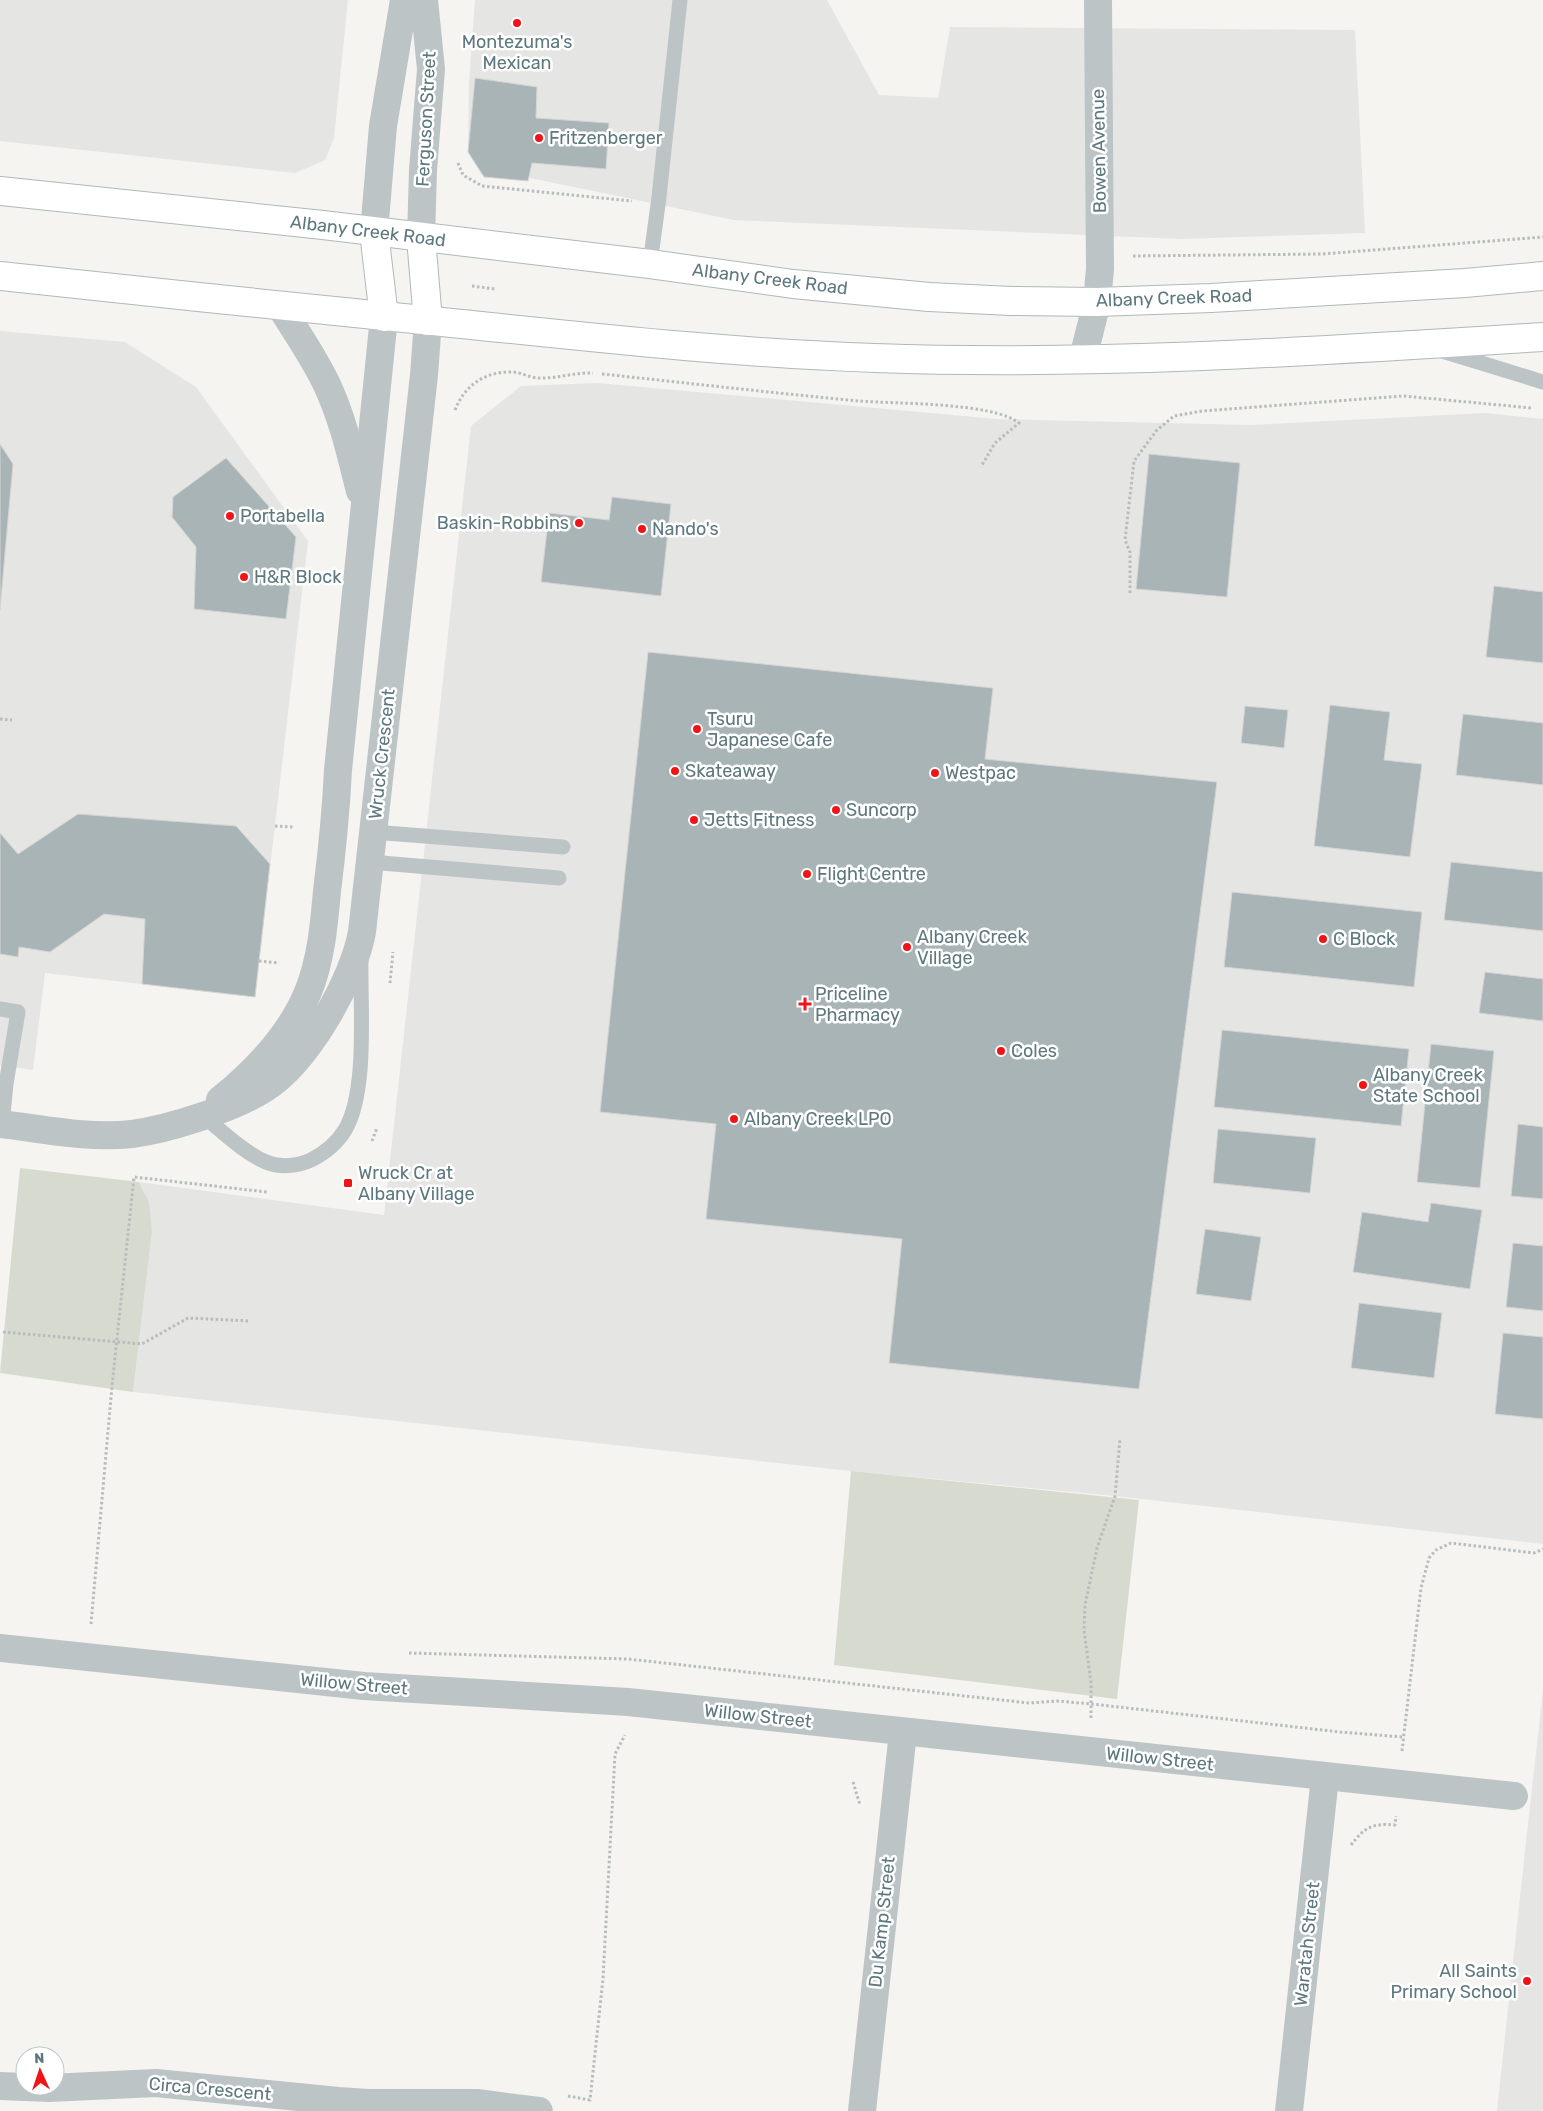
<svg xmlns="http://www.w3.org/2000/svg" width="1543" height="2111" viewBox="0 0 1543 2111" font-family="Rubik,sans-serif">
	<rect width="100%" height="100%" fill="#f5f4f0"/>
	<g fill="#e5e5e4">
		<polygon points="0,0 348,0 334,138 325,160 295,173 0,141"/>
		<polygon points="475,0 827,0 879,95 938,98 950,27 1355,30 1365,233 1181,239 734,220 486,169 468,152 469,83"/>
		<polygon points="0,331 125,342 196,387 308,541 255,997 45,973 33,1070 0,1065"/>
		<polygon points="597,383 997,419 1251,425 1485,413 1543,419 1543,1544 1115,1496 851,1471 133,1392 152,1232 145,1193 139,1182 384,1215 471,426 521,386"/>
		<polygon points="1543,1690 1543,2111 1497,2111 1525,1851"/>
	</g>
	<g fill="#d6dacf">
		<polygon points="20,1168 139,1182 149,1202 152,1232 133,1392 0,1373"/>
		<polygon points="851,1471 1139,1500 1117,1699 834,1665"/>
	</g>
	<g fill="#a8b4b6" stroke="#d6d5d3">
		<polygon points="475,78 537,87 536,118 609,123 606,169 532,163 528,181 484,177 468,152"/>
		<polygon points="0,444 13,464 0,610"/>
		<polygon points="1149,454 1240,463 1227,597 1136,589"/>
		<polygon points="226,458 296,537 286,619 194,609 196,547 172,517 173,497"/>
		<polygon points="612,497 671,504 661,596 541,582 549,513 609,520"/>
		<polygon points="1494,586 1543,592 1543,663 1486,657"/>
		<polygon points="648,652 993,688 985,759 1217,782 1139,1389 889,1363 902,1239 706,1219 716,1124 600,1112"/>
		<polygon points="1330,705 1390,712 1384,760 1422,764 1410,857 1314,846"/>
		<polygon points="1245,706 1288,710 1284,748 1241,743"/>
		<polygon points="1463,714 1543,723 1543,785 1456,775"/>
		<polygon points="78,814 236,826 270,864 255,997 142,984 145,919 104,914 50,952 19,947 18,957 0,954 0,833 18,854"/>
		<polygon points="1451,862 1543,872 1543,931 1444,920"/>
		<polygon points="1232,892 1422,912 1414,987 1224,967"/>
		<polygon points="1485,972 1543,979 1543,1021 1479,1013"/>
		<polygon points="1222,1030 1409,1049 1401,1126 1214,1107"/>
		<polygon points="1431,1044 1494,1051 1480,1188 1417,1182"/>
		<polygon points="1518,1124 1543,1127 1543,1199 1511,1196"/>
		<polygon points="1218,1129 1316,1138 1310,1193 1213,1183"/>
		<polygon points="1431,1203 1482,1210 1470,1289 1353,1272 1362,1212 1428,1222"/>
		<polygon points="1205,1229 1261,1237 1251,1301 1196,1294"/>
		<polygon points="1513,1243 1543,1246 1543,1311 1506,1307"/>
		<polygon points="1359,1303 1442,1313 1434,1378 1351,1368"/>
		<polygon points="1503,1333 1543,1337 1543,1419 1495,1414"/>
	</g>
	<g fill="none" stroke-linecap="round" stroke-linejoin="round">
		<defs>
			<g id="primary">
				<polyline points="0,191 323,225 650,264 793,284 929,297 1011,301 1097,302 1211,298 1465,283 1543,276"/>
				<polyline points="374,232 384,317"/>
				<polyline points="421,238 428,321"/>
				<path d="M0 276C144 292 289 306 433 321 580 336 727 353 875 358 1097 366 1321 351 1543 337"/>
			</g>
		</defs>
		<use href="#primary" stroke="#b0b8ba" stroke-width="30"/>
		<g stroke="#b7bcbd" stroke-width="3" stroke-dasharray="2.5 2.5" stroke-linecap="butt">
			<polyline points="458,163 463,175 482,186 632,201"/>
			<polyline points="1133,256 1322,254 1543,237"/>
			<polyline points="472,286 495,289"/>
			<path d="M602 374C688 383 773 393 859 401 896 404 992 402 1019 423L995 443 982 465"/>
			<path d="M455 410C465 385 485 371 513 372 523 373 532 379 543 378 560 378 576 372 593 373"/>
			<polyline points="1130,593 1130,552 1125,540 1134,461 1157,430 1174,416 1202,411 1403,396 1532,408"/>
			<polyline points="0,719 12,720"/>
			<polyline points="275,826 294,827"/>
			<polyline points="259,961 279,963"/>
			<polyline points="390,983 393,952"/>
			<polyline points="372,1141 377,1128"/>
			<polyline points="3,1332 142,1344 188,1318 250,1321"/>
			<polyline points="91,1624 112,1386 134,1177 267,1192"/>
			<polyline points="409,1653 628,1659 1029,1703 1057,1701 1092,1704 1340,1732 1403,1737"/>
			<polyline points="1091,1718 1091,1683 1084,1630 1085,1605 1097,1548 1115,1496 1120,1439"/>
			<polyline points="1402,1751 1421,1588 1429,1558 1436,1550 1451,1543 1534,1553 1543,1549"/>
			<polyline points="853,1782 860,1805"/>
			<path d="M1351 1845C1365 1827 1372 1823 1395 1825L1396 1816"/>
			<polyline points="568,2096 590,2100 603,1979 615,1754 625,1735"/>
		</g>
		<g stroke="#bdc4c6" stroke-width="15">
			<polyline points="650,264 659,197 680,0"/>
			<polyline points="1439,350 1543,382"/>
			<polyline points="373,832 563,847"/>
			<polyline points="370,862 559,878"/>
			<polyline points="0,1009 18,1012 6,1084 2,1125"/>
			<path d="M202 1115C222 1131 243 1152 266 1162 280 1168 298 1166 311 1160 325 1153 337 1143 345 1130 368 1091 360 1006 361 961"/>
		</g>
		<g stroke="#bdc4c6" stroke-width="28">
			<polyline points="374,232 383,126 404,0"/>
			<polyline points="421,238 423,170 431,69 424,0"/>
			<path d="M280 306C296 332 314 357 327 385 343 419 351 456 360 491"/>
			<polyline points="1083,358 1097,302 1100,269 1098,0"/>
			<path d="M220 1100C256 1071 290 1036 308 992 321 960 324 925 327 891 332 851 336 811 338 770L384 317"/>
			<path d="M0 1124C43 1129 88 1139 132 1134 169 1129 232 1109 264 1089 307 1062 353 981 362 932L424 375 428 321"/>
			<polyline points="0,1648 364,1686 628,1702 1514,1796"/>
			<polyline points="0,2086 49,2088 156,2083 338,2101 368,2103 477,2103 539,2111"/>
			<polyline points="862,2111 903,1732"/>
			<polyline points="1289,2111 1325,1777"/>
		</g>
		<use href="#primary" stroke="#fff" stroke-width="28"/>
	</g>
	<g fill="#f11417" stroke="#fff" stroke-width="2">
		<circle cx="517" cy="23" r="5"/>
		<circle cx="539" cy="138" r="5"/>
		<circle cx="230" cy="516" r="5"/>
		<circle cx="579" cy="523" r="5"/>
		<circle cx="642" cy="529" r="5"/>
		<circle cx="244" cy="577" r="5"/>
		<circle cx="697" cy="729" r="5"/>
		<circle cx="675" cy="771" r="5"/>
		<circle cx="935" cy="773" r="5"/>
		<circle cx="836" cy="810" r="5"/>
		<circle cx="694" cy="820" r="5"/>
		<circle cx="807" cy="874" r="5"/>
		<circle cx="1323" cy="939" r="5"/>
		<circle cx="907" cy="947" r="5"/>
		<path d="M802.5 996.5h5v5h5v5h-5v5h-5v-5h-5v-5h5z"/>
		<circle cx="1001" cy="1051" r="5"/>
		<circle cx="1363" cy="1085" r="5"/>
		<circle cx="734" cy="1119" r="5"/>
		<rect x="343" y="1178" width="10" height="10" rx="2.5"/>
		<circle cx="1527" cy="1981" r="5"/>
	</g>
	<g text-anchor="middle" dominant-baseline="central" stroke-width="5" stroke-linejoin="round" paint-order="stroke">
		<g font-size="18" fill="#5d787e" stroke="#fff" text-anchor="start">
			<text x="517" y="42" text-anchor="middle">Montezuma's<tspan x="517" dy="21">Mexican</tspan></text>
			<text x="549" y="138">Fritzenberger</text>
			<text x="240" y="516">Portabella</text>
			<text x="569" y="523" text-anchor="end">Baskin-Robbins</text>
			<text x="652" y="529">Nando's</text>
			<text x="254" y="577">H&amp;R Block</text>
			<text x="707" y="719">Tsuru<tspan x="707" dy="21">Japanese Cafe</tspan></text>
			<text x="685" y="771">Skateaway</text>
			<text x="945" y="773">Westpac</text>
			<text x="846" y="810">Suncorp</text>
			<text x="704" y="820">Jetts Fitness</text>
			<text x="817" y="874">Flight Centre</text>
			<text x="917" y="937">Albany Creek<tspan x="917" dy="21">Village</tspan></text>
			<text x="1333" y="939">C Block</text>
			<text x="815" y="994">Priceline<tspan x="815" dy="21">Pharmacy</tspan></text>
			<text x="1011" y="1051">Coles</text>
			<text x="1373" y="1075">Albany Creek<tspan x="1373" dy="21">State School</tspan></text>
			<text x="744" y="1119">Albany Creek LPO</text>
			<text x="358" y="1173">Wruck Cr at<tspan x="358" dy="21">Albany Village</tspan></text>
			<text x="1517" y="1971" text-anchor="end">All Saints<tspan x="1517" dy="21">Primary School</tspan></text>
		</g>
		<g font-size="18" fill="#5d787e" stroke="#fff">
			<text transform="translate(426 119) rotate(-87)">Ferguson Street</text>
			<text transform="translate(1099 151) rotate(-91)">Bowen Avenue</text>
			<text transform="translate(368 231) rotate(7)">Albany Creek Road</text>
			<text transform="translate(770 279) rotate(7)">Albany Creek Road</text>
			<text transform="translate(1174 298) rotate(-2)">Albany Creek Road</text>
			<text transform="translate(382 754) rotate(-84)">Wruck Crescent</text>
			<text transform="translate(354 1684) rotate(5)">Willow Street</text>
			<text transform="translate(758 1716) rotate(6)">Willow Street</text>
			<text transform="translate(1160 1759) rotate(6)">Willow Street</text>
			<text transform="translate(882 1922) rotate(-84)">Du Kamp Street</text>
			<text transform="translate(1307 1944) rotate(-84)">Waratah Street</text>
			<text transform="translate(210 2089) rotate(5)">Circa Crescent</text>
		</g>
	</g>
	<g transform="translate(40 2071) rotate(357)"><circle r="24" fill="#ffffff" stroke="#bec9cb"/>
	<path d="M0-4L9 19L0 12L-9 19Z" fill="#f11417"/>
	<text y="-8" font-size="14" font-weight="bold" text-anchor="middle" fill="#5d787e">N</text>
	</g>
</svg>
